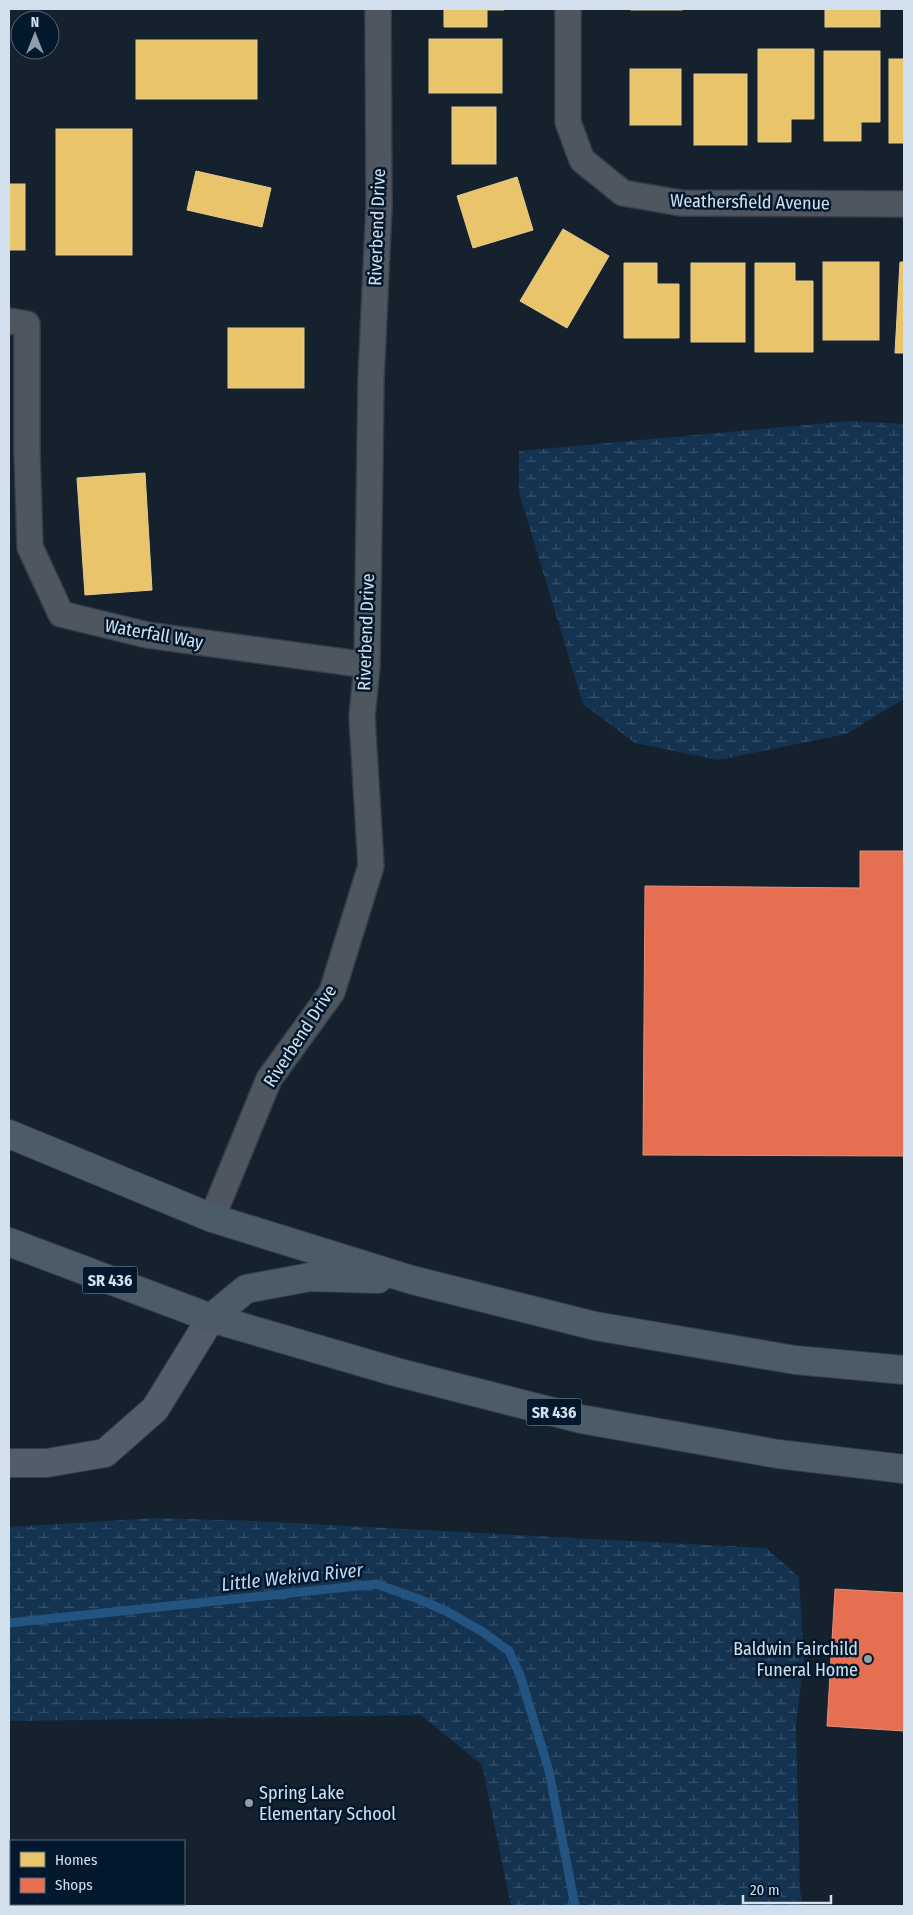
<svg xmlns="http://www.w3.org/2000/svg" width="913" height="1915" viewBox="0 0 913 1915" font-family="'Fira Sans Condensed',sans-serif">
	<defs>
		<pattern id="wetland-marsh" width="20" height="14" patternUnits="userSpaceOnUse" patternTransform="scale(1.25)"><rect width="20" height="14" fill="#143351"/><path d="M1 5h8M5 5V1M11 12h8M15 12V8" fill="none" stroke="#35506a"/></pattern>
	</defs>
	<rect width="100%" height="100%" fill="#15212d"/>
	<g fill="url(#wetland-marsh)">
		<polygon points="849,421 904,424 904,699 846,734 718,760 635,743 583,704 519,492 519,451"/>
		<polygon points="155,1518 253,1521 766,1548 799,1577 804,1659 796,1725 800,1890 803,1906 511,1906 482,1765 421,1715 9,1721 9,1527"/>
	</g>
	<g fill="#e9c46a" stroke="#e2cc92">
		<polygon points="444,9 504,9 504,10 487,10 487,27 444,27"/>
		<rect x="631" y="9" width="51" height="1"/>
		<rect x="825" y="9" width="55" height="18"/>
		<rect x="429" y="39" width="73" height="54"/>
		<rect x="136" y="40" width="121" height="59"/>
		<polygon points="758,49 814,49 814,119 791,119 791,142 758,142"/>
		<polygon points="824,51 880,51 880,122 861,122 861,141 824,141"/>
		<rect x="889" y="59" width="15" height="84"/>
		<rect x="630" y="69" width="51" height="56"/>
		<rect x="694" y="74" width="53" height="71"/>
		<rect x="452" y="107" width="44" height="57"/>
		<rect x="56" y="129" width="76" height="126"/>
		<polygon points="196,171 271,188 262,227 187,210"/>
		<polygon points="517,177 533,230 473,248 457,196"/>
		<rect x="9" y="184" width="16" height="66"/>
		<polygon points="563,229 609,256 567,328 520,301"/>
		<rect x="823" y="262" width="56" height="78"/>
		<polygon points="900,262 904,262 904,353 895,353"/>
		<polygon points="624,263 657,263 657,284 679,284 679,338 624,338"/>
		<rect x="691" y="263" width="54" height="79"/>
		<polygon points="755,263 795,263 795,281 813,281 813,352 755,352"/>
		<rect x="228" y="328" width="76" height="60"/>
		<polygon points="145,473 152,590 85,595 77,478"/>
	</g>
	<g fill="#e76f51" stroke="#e19180">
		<polygon points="860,851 904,851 904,1156 643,1155 645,886 860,888"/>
		<polygon points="835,1589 904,1593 904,1731 827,1726"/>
	</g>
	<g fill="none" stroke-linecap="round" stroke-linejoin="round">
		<polyline stroke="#235381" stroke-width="9" points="9,1623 376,1584 416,1598 446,1611 483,1632 509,1651 520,1675 549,1771 575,1906"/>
		<defs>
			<g id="street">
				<polyline points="568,9 568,122 582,160 623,193 681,203 904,204"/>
				<polyline points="9,321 27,324 27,451 30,547 61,614 147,635 367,665"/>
				<polyline points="212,1218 269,1079 332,992 371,866 362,717 367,665 371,379 379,206 378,9"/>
			</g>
			<polyline id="secondary" points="9,1463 47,1463 105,1453 155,1409 211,1318"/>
			<g id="primary">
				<polyline points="9,1134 212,1218 412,1280 595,1326 795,1360 904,1370"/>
				<polyline points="9,1242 211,1318 396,1372 581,1419 778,1454 904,1469"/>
				<polyline points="211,1318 246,1289 310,1277 378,1279"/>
			</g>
		</defs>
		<use href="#street" stroke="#353e48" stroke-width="28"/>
		<use href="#secondary" stroke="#353e48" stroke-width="30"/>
		<use href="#primary" stroke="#353e48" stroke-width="30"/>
		<use href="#street" stroke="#4e5760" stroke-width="25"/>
		<use href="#secondary" stroke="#525d69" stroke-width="28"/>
		<use href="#primary" stroke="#4c5b68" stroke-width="28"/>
	</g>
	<g fill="#909daa" stroke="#03182c" stroke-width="2">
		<circle cx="868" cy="1659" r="5"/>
		<circle cx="249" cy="1803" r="5"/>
	</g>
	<g text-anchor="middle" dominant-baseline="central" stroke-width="5" stroke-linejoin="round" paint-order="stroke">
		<g fill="#03182c" stroke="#94a4b4" stroke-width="1">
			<rect x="82.5" y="1266.5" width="55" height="27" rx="4"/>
			<rect x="526.5" y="1398.5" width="55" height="27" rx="4"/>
		</g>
		<g font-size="16" font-weight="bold" fill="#d2e0ee">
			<text x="110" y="1280">SR 436</text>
			<text x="554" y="1412">SR 436</text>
		</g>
		<g font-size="18" fill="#d2e0ee" stroke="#03182c">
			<text transform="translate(750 202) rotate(1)">Weathersfield Avenue</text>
			<text transform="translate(377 227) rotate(-88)">Riverbend Drive</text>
			<text transform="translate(366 632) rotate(-88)">Riverbend Drive</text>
			<text transform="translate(154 634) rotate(10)">Waterfall Way</text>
			<text transform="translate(300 1036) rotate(-57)">Riverbend Drive</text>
		</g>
		<g font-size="18" fill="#d2e0ee" stroke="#03182c" text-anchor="end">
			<text x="858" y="1649">Baldwin Fairchild<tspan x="858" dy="21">Funeral Home</tspan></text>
			<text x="259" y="1793" text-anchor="start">Spring Lake<tspan x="259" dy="21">Elementary School</tspan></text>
		</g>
		<g font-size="19" font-style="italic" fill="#bedaf8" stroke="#03182c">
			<text transform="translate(292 1577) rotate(-6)">Little Wekiva River</text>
		</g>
	</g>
	<rect width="913" height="1915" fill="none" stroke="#d2e0ee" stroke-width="20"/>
	<rect x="10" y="1840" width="175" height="65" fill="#03182c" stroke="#56687a"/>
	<rect x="20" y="1852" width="25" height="15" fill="#e9c46a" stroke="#56687a"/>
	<text x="55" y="1865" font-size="15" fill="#d2e0ee">Homes</text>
	<rect x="20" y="1878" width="25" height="15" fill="#e76f51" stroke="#56687a"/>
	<text x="55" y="1890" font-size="15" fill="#d2e0ee">Shops</text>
	<g transform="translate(35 35)"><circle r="24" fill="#03182c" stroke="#56687a"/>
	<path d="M0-4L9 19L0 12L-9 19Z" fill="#909daa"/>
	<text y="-8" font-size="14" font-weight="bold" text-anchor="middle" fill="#d2e0ee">N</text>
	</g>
	<path d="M743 1895v8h88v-8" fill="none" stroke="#d2e0ee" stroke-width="2.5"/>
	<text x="750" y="1895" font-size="15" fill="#d2e0ee" stroke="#03182c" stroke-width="4" paint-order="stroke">20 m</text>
</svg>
